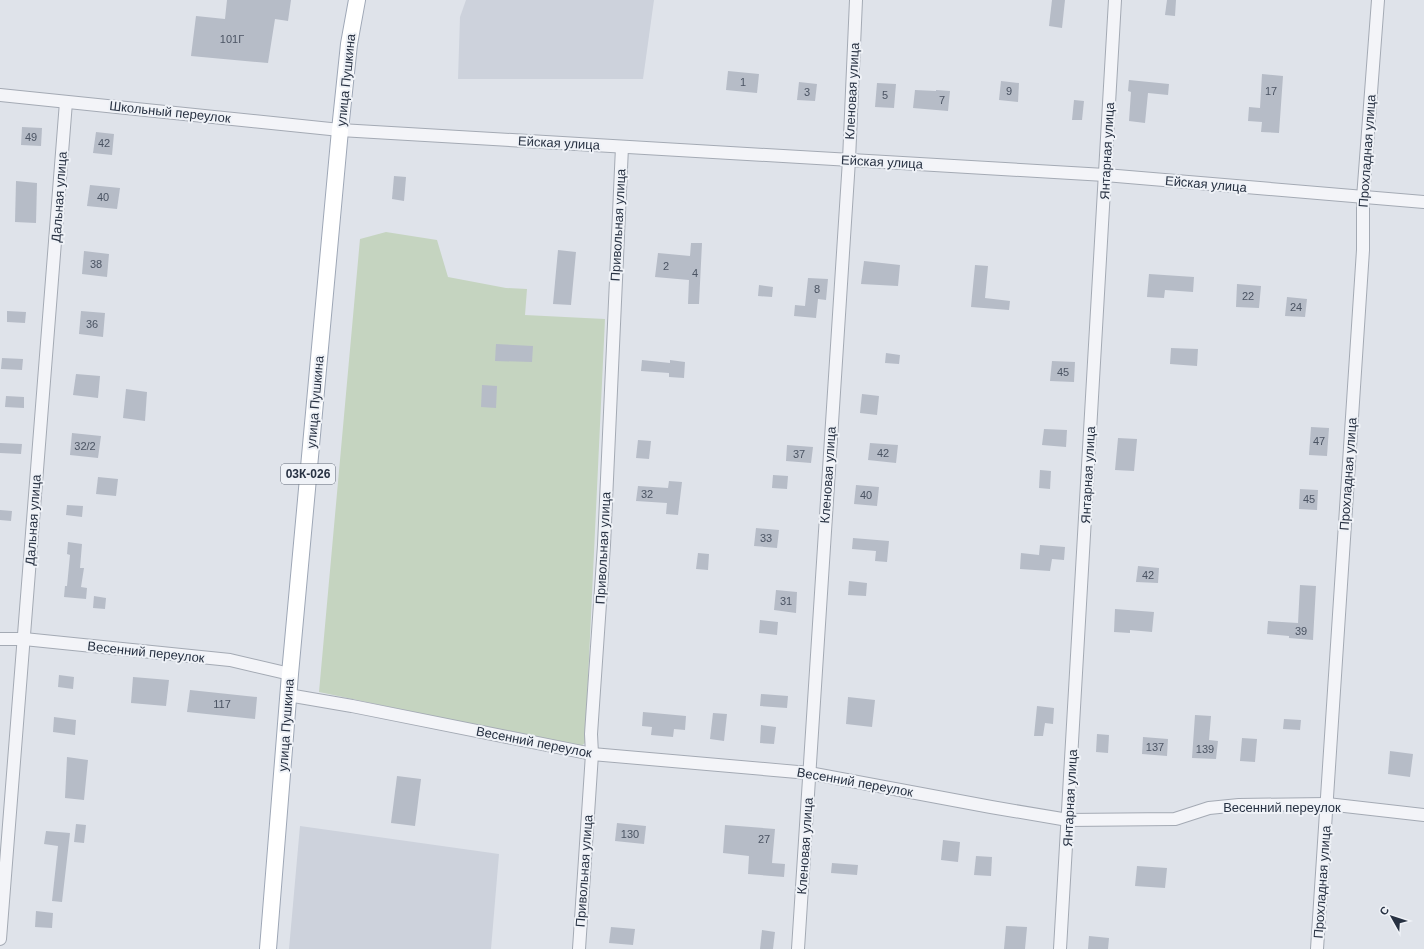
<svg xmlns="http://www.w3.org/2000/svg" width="1424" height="949" viewBox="0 0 1424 949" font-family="Helvetica,sans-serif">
	<rect width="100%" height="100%" fill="#dfe3ea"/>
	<g fill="#cdd2dc">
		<polygon points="466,0 654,0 643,79 458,79 460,17"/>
		<polygon points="300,826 499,854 491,949 289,949"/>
	</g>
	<polygon fill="#c5d4c0" points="386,232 437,240 448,277 506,288 527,289 525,315 605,319 585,743 580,747 319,692 360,239"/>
	<g fill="#b6bcc7">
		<polygon points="227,0 291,0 288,21 275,19 268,63 191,56 196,16 225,19"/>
		<polygon points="1052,0 1065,0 1062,28 1049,26"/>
		<polygon points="1167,0 1176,0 1175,16 1165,15"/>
		<polygon points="728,71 759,74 757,93 726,90"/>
		<polygon points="1262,74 1283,76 1279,133 1261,132 1262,122 1248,121 1249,107 1260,108"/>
		<polygon points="1129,80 1169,84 1168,95 1148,93 1145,123 1129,121 1131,92 1128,91"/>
		<polygon points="1001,81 1019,83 1018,102 999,100"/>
		<polygon points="799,82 817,84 815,101 797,100"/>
		<polygon points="877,83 896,84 894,108 875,107"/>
		<polygon points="915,90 936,91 936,90 950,91 948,111 913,108"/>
		<polygon points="1074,100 1084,101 1082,120 1072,120"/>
		<polygon points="22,127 42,128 41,146 21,145"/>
		<polygon points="96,132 114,134 112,155 93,153"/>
		<polygon points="394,176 406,177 404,201 392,199"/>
		<polygon points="16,181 37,183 36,223 15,222"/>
		<polygon points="90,185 120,188 117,209 87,206"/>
		<polygon points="691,243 702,243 699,304 688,304 689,280 655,277 658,253 690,256"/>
		<polygon points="558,250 576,252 571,305 553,304"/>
		<polygon points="84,251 109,254 107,277 82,274"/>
		<polygon points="864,261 900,265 898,286 861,284"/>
		<polygon points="975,265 988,266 985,298 1010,301 1009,310 971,307"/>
		<polygon points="1149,274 1194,277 1193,292 1165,290 1164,298 1147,297"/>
		<polygon points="808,278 828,279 826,300 818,299 816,318 794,316 795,305 805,306"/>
		<polygon points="1237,284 1261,286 1259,308 1236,307"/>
		<polygon points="759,285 773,287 772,297 758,296"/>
		<polygon points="1287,297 1307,299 1305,317 1285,316"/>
		<polygon points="7,311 26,312 25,323 7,322"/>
		<polygon points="81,311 105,313 103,337 79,334"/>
		<polygon points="496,344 533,346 532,362 495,361"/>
		<polygon points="1171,348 1198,349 1197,366 1170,364"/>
		<polygon points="886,353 900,355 899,364 885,363"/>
		<polygon points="2,358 23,359 22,370 1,369"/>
		<polygon points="642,360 670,363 670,360 685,362 684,378 669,377 669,373 641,371"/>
		<polygon points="1052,361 1075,362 1074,382 1050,381"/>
		<polygon points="76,374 100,376 98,398 73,395"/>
		<polygon points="482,385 497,386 496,408 481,407"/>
		<polygon points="126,389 147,392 145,421 123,418"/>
		<polygon points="862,394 879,396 877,415 860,413"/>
		<polygon points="6,396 24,397 24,408 5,407"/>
		<polygon points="1311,427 1329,428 1327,456 1309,455"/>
		<polygon points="1044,429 1067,430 1066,447 1042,445"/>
		<polygon points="72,433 101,436 98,458 70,455"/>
		<polygon points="1118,438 1137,439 1134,471 1115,470"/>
		<polygon points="638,440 651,441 649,459 636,458"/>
		<polygon points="0,443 22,444 21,454 0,453"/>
		<polygon points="870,443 898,445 896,463 868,460"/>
		<polygon points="787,445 813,447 811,463 786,461"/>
		<polygon points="1040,470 1051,471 1050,489 1039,488"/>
		<polygon points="773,475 788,476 787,489 772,488"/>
		<polygon points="98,477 118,479 116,496 96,494"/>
		<polygon points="669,481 682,482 678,515 666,514 667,503 636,501 638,486 668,488"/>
		<polygon points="856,485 879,487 877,506 854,504"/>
		<polygon points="1300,489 1318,490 1317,510 1299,509"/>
		<polygon points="67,505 83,506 82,517 66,515"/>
		<polygon points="0,510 12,511 11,521 0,520"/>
		<polygon points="756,528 779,530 777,548 754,546"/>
		<polygon points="853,538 889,541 887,562 875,561 876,551 852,549"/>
		<polygon points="68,542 82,544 80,568 84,568 81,587 87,588 86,599 64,597 65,586 67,586 70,555 67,554"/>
		<polygon points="1040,545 1065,547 1064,560 1052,559 1050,571 1020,569 1021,553 1039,555"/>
		<polygon points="698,553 709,554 708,570 696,569"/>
		<polygon points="1138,566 1159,568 1158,583 1136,582"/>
		<polygon points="849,581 867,583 866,596 848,595"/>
		<polygon points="1300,585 1316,586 1313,640 1289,638 1289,636 1267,634 1268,621 1298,623"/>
		<polygon points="776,590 797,592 796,613 774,610"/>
		<polygon points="94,596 106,598 105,609 93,608"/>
		<polygon points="1115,609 1154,612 1152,632 1130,630 1130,633 1114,632"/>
		<polygon points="760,620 778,622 777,635 759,633"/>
		<polygon points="59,675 74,677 73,689 58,687"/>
		<polygon points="133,677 169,680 166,706 131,703"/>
		<polygon points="190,690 257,697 255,719 187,712"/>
		<polygon points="761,694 788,696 787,708 760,706"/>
		<polygon points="848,697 875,700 872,727 846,724"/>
		<polygon points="1037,706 1054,708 1053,724 1045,723 1043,736 1034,736"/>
		<polygon points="643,712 686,716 685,730 674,729 673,737 651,735 652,727 642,726"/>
		<polygon points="713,713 727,714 724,741 710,739"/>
		<polygon points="1195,715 1211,716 1209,740 1218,741 1216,759 1192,758"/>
		<polygon points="54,717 76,720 75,735 53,732"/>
		<polygon points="1284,719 1301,720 1300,730 1283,729"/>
		<polygon points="761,725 776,727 774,744 760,743"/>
		<polygon points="1097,734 1109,735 1108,753 1096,752"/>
		<polygon points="1143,737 1168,739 1167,756 1142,754"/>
		<polygon points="1242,738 1257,739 1255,762 1240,761"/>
		<polygon points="1390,751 1413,754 1410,777 1388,774"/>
		<polygon points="67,757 88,760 84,800 65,798"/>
		<polygon points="397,776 421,779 415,826 391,823"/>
		<polygon points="617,823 646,826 644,844 615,841"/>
		<polygon points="76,824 86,825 84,843 74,842"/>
		<polygon points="725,825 775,829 772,863 785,864 784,877 748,874 749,856 723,853"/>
		<polygon points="46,831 70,833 62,902 52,901 58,846 44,844"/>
		<polygon points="943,840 960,842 958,862 941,860"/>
		<polygon points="976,856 992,857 991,876 974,875"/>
		<polygon points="832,863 858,865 857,875 831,873"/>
		<polygon points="1137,866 1167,868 1165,888 1135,886"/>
		<polygon points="36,911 53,913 52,928 35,927"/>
		<polygon points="1006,926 1027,927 1025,949 1004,949"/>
		<polygon points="611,927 635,929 633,945 609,943"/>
		<polygon points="762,930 775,932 773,949 760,949"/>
		<polygon points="1089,936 1109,938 1108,949 1088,949"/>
	</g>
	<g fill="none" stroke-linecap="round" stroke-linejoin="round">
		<defs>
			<g id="minor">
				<polyline points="0,95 340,130 1105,175 1424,202"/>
				<polyline points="0,639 24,639 230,660 290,674"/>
				<polyline points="288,695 352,706 592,754 809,773 991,807 1068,820 1175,819 1209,808 1239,805 1327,804 1424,815"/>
				<polyline points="0,939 66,102"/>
				<polyline points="579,949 592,754 591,734 604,545 622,147"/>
				<polyline points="798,949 849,160 856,0"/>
				<polyline points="1060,949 1115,0"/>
				<polyline points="1317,949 1363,250 1363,198 1378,0"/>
			</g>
			<polyline id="major" points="268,949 290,674 340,130 349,44 357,0"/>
		</defs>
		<use href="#minor" stroke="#a4aab4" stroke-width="14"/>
		<use href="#major" stroke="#9ea7b6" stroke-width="18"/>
		<use href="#minor" stroke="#f3f4f8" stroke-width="12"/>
		<use href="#major" stroke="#fff" stroke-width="16"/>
	</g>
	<g text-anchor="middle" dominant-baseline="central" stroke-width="4" stroke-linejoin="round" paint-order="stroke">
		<g font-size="11" fill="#4b5463">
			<text x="232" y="39">101Г</text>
			<text x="743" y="82">1</text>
			<text x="1009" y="91">9</text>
			<text x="1271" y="91">17</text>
			<text x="807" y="92">3</text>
			<text x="885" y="95">5</text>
			<text x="942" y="100">7</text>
			<text x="31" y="137">49</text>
			<text x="104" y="143">42</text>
			<text x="103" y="197">40</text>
			<text x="96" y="264">38</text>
			<text x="666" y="266">2</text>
			<text x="695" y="273">4</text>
			<text x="817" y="289">8</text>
			<text x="1248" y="296">22</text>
			<text x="1296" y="307">24</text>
			<text x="92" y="324">36</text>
			<text x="1063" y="372">45</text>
			<text x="1319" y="441">47</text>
			<text x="85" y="446">32/2</text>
			<text x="883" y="453">42</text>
			<text x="799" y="454">37</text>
			<text x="647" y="494">32</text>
			<text x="866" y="495">40</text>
			<text x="1309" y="499">45</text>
			<text x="766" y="538">33</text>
			<text x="1148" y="575">42</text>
			<text x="786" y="601">31</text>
			<text x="1301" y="631">39</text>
			<text x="222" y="704">117</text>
			<text x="1155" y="747">137</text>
			<text x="1205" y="749">139</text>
			<text x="630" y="834">130</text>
			<text x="764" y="839">27</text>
		</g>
		<rect fill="#eff2f7" stroke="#636b78" stroke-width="1" x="281" y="464" width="54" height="20" rx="3"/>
		<g font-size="12" font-weight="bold" fill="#273142">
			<text x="308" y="474">03К-026</text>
		</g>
		<g font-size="13" fill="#273142" stroke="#eff2f7">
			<text transform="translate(346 80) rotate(-84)">улица Пушкина</text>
			<text transform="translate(852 91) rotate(-87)">Кленовая улица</text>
			<text transform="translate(170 112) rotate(6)">Школьный переулок</text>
			<text transform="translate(559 143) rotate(3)">Ейская улица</text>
			<text transform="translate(1107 151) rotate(-87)">Янтарная улица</text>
			<text transform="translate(1367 151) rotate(-86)">Прохладная улица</text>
			<text transform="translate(882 162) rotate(3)">Ейская улица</text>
			<text transform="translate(1206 184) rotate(5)">Ейская улица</text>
			<text transform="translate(59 197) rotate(-86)">Дальная улица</text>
			<text transform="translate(618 225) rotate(-87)">Привольная улица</text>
			<text transform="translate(315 402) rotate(-85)">улица Пушкина</text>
			<text transform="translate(1348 474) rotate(-86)">Прохладная улица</text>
			<text transform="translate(828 475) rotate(-86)">Кленовая улица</text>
			<text transform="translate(1088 475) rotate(-87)">Янтарная улица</text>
			<text transform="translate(33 520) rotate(-86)">Дальная улица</text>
			<text transform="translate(603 548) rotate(-87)">Привольная улица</text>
			<text transform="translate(146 652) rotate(6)">Весенний переулок</text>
			<text transform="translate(286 725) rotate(-86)">улица Пушкина</text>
			<text transform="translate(534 742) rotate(11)">Весенний переулок</text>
			<text transform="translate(855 782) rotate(10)">Весенний переулок</text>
			<text transform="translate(1070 798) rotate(-87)">Янтарная улица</text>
			<text x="1282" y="807">Весенний переулок</text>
			<text transform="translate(805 846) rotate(-86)">Кленовая улица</text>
			<text transform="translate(584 871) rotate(-86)">Привольная улица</text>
			<text transform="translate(1322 882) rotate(-86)">Прохладная улица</text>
		</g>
	</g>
	<g transform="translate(1392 917) rotate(309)" stroke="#eff2f7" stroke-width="3" paint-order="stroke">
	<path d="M0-3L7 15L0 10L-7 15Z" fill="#273142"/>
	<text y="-6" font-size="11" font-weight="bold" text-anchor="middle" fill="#273142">С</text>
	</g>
</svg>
